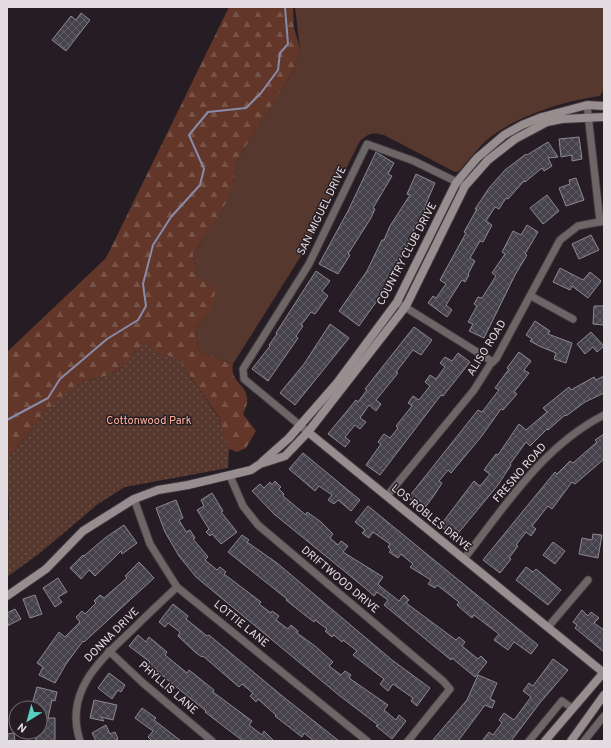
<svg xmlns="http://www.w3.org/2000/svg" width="611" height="748" viewBox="0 0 611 748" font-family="Overpass,sans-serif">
	<defs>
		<pattern id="forest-firs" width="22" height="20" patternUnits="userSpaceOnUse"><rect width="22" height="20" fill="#623729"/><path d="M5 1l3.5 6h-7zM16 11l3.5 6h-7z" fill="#785448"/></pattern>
		<pattern id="park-dots" width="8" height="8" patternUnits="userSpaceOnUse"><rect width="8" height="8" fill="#56382f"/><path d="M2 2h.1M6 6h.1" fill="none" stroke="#6e544d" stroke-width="1.8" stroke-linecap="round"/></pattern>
		<pattern id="building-cross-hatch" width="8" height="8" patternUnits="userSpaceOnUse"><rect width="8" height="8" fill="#46424b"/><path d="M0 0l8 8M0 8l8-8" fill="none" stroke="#615d65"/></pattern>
	</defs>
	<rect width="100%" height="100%" fill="#251d23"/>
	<path fill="#56382f" d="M295 7H604V89L600 96C564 101 516 116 488 139 478 148 468 160 459 171L455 172 384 135C372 132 369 133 360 141L306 248 233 364 198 351 196 328 211 310 197 277 193 255 201 243 233 184 236 162 294 70 300 49Z"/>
	<path fill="url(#forest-firs)" d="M229 7H293L294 28 300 49 294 70 236 162 233 184 227 201 193 255 197 277 216 289 211 310 196 328 198 351 233 364C228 386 258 385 243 414L256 431 246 448 237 452 229 449 221 430V420L178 359 157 353 136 350 126 365 106 376 83 381 48 409 7 460V352L106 258Z"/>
	<polygon fill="url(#park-dots)" points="147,342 157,353 178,359 221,421 222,430 229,449 228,468 125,487 98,504 40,553 7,577 7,521 9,520 7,460 48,409 64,395 83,381 106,376 126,365 136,350"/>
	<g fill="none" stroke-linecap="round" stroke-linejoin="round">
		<polyline stroke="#888baa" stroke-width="2" points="7,420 48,398 60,379 107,339 138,320 146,306 143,284 153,245 171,217 200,185 204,169 189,135 208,112 246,108 261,93 278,70 280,53 288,44 285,7"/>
	</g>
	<g fill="url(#building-cross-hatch)" stroke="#8d8893">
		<polygon points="81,13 90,20 66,51 52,40 71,16 76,20"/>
		<polygon points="579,137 582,159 572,161 572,155 561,157 559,139"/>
		<polygon points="548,142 558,157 548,158 552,166 544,171 542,168 525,182 524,181 508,199 506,198 499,209 495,207 486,221 492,225 483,242 480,241 470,258 475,261 468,274 469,275 465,282 462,280 446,305 452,310 447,317 428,303 433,296 436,298 446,284 440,280 466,233 464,232 477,209 475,209 489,188 505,170 526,154 527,155"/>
		<polygon points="376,152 394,163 388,174 392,176 373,208 375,209 371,218 348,254 350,255 338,274 319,264 348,211"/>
		<polygon points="416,174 435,183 425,206 426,207 409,239 410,240 406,249 391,274 393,275 386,288 359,326 339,311 367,271 382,240 384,240 390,226 410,195 407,194"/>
		<polygon points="576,178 584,200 566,206 559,188 570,184 569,180"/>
		<polygon points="547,195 559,211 543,224 530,208"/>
		<polygon points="527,225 538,232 525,254 527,255 515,275 484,338 469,331 473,324 468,322 477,306 474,304 478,297 482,298 496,276 492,273 505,254 502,252 513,231 521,235"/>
		<polygon points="591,235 599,250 579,259 572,244"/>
		<polygon points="560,268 583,280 590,272 601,281 588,298 572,286 570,290 553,282"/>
		<polygon points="316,271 330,281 322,291 328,296 315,314 311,312 301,325 303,326 296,336 298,338 268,381 252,369 270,346 269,345 277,334 276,333"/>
		<polygon points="594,306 604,306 604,325 593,324"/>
		<polygon points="535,321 550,331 548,334 572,343 566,363 554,359 556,353 539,346 530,341 532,339 526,335"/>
		<polygon points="330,324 349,338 295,405 280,393 304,364"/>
		<polygon points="414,327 432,340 421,355 413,350 396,372 398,373 376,400 381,404 376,411 369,405 360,418 366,422 360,429 355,425 345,437 350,441 345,447 328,434 356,400 358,402 367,390 365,389"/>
		<polygon points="591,332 604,346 597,352 593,347 585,354 577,344"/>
		<polygon points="519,352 531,361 524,370 529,373 514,392 517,394 503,410 501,409 481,437 451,473 448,470 439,481 442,483 435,494 424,509 408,498 478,410 482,412 499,390 495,388 509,369 507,368"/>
		<polygon points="458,353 470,362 443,396 441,395 380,475 366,465 381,444 378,442 384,434 390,438 398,428 396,426 412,406 408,403 413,396 419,400 430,386 425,382 430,375 436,379 445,367 440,363 445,357 452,361"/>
		<polygon points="604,376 604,393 585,402 566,416 565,415 548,430 547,429 530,446 526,442 510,464 511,465 498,485 455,537 440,526 474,481 480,486 490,474 484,470 496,454 498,455 519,424 526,430 547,412 543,408 569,387 571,390 594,377 596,380"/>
		<polygon points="604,434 604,459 575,484 572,482 552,509 548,506 532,526 536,529 531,536 526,532 516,545 518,546 509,558 511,559 500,573 483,560 555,472 557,474 570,461 573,463 597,442 595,440"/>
		<polygon points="303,453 360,500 351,511 338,500 334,504 328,500 332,495 319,486 315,491 289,469"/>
		<polygon points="275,481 281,487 279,489 284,494 283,496 306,515 307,512 321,522 333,534 330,538 338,545 341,541 348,546 343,552 383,577 378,584 381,587 399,601 404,595 409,600 406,603 456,640 459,637 465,642 462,646 478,659 481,656 487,662 475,677 452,658 451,660 384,605 388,600 377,592 374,596 365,588 274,514 252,491 260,484 264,488 270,482 272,485"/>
		<polygon points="212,493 223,511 221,512 237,532 221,544 212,534 210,536 206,532 209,529 197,510 204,506 201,500"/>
		<polygon points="176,500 183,518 179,520 186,532 190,530 195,538 193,539 208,557 205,560 217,570 220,567 226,572 224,574 261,602 259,604 271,613 272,611 279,616 276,620 288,629 291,625 298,631 297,633 315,646 333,662 329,666 341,675 345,671 351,675 349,678 388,705 384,710 396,720 399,715 406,721 392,739 376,726 378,725 340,696 196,577 179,556 165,532 156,508"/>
		<polygon points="368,506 538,645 531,654 514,642 508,650 494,640 499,634 474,615 472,618 465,612 457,605 459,602 437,585 435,588 428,584 431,580 410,567 413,564 401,554 398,558 389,552 391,550 388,547 390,544 373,532 369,538 362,533 365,530 355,522"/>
		<polygon points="124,525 137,543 122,554 121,551 95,576 89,570 81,579 70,568 83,555 84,556 105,538"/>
		<polygon points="593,534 602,535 598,558 579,554 582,538 592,540"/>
		<polygon points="242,535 249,540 247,542 277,563 392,660 430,688 417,706 411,701 413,698 393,684 388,691 380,684 384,679 353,655 357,651 343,640 342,642 334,635 332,637 325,631 327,629 315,620 314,622 301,612 286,600 287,599 228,552"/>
		<polygon points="553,542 565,551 555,564 543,555"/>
		<polygon points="139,562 154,578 84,642 83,641 66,664 55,683 39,675 43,667 37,663 59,632 65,637 80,622 76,617 82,611 85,614 96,603 94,601 100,595 104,598 127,578 125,576"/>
		<polygon points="526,567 533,572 536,569 561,590 548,605 516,580"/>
		<polygon points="58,578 67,592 58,597 62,602 55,607 43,588"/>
		<polygon points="35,595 42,614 30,618 23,599"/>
		<polygon points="173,604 188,616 186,619 207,636 209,635 281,695 339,741 314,741 304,733 302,737 275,716 276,715 258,699 256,702 250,696 253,693 242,684 239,687 203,656 202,657 195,652 178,636 180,632 168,623 165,627 159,622"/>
		<polygon points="15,609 21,619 7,626 7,613"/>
		<polygon points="582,610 588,616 591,612 599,618 594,623 604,630 604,652 575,628 577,625 573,622"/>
		<polygon points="138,635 146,642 149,637 167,652 165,655 187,673 189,670 214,690 213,692 252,721 249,725 262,735 264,731 274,741 243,741 205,712 206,711 148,664 150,662 129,646"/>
		<polygon points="553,659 568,670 539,704 511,741 482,741 489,732 493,735 502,723 499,720 504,713 514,720 531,697 523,691 529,683 533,686"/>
		<polygon points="109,673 125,685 121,692 118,690 112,699 98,688"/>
		<polygon points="478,675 497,683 490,699 495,701 492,708 485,705 458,741 432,741 467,700"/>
		<polygon points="37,687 57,692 55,701 52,700 48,718 55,718 55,741 36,741 35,732 40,732 40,708 31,708"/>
		<polygon points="94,700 117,705 113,720 101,717 104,721 90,718"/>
		<polygon points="142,708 156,718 154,720 181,741 152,741 148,737 153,731 135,718"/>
		<polygon points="106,725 110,734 115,732 118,739 114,741 96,741 92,733"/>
		<polygon points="14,733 15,741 7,741 7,734"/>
	</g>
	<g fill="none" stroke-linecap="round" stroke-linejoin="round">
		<defs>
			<g id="street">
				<polyline points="587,105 600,222"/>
				<polyline points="531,296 573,319"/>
				<polyline points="397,302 493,362"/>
				<polyline points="308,432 244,379 243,369 309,264 367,144 414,161 465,186"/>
				<polyline points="230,476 243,506 258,525 443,681 450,689 408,741"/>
				<polyline points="387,496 474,390 491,363 496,359 560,240 578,226 604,221"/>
				<polyline points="134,499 150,544 177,587 367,741"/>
				<path d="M464 559C505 506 543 446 604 415"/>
				<polyline points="548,627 588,580"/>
				<polyline points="109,651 143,683 212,741"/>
				<path d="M80 741C64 692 99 661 131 631 146 616 162 601 177 587"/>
				<polyline points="529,741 562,701 572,708"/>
				<polyline points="584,741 604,716"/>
			</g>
			<g id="secondary">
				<polyline points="308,432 604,673"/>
				<polyline points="262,462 289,438 337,383 397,302 456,183 477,158 504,135 522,125 542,117 587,105 604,106"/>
				<polyline points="7,596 46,569 83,531 134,499 158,490 188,485 251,470 260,464 285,456 308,432 406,306 465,186 488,160 515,139 547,122 562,119 604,117"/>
				<polyline points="545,741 604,672"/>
				<polyline points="571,741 604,695"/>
			</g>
		</defs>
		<use href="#street" stroke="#40383e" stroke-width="9"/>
		<use href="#secondary" stroke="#40383e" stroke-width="10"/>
		<use href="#street" stroke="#6c6667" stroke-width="7"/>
		<use href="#secondary" stroke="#988e90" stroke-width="8"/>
	</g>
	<g text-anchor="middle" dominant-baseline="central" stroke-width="3" stroke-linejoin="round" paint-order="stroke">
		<g font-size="11" fill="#e3dde1" stroke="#251d23">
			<text transform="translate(322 211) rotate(-64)">SAN MIGUEL DRIVE</text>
			<text transform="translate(407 254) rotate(-62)">COUNTRY CLUB DRIVE</text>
			<text transform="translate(487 348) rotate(-58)">ALISO ROAD</text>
			<text transform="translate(520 473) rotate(-49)">FRESNO ROAD</text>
			<text transform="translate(431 518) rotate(39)">LOS ROBLES DRIVE</text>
			<text transform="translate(340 580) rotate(40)">DRIFTWOOD DRIVE</text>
			<text transform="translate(241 624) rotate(39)">LOTTIE LANE</text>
			<text transform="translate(112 635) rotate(-45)">DONNA DRIVE</text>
			<text transform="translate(168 688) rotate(41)">PHYLLIS LANE</text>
		</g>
		<g font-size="11" fill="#fdb098" stroke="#251d23">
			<text x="149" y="421">Cottonwood Park</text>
		</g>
	</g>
	<rect width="611" height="748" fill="none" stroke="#e3dde1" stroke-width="16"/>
	<g transform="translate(28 720) rotate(217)"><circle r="19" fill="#251d23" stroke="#716a6f"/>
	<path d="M0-3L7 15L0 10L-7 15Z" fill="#58cebf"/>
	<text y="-6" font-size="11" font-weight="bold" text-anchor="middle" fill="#e3dde1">N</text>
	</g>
</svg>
